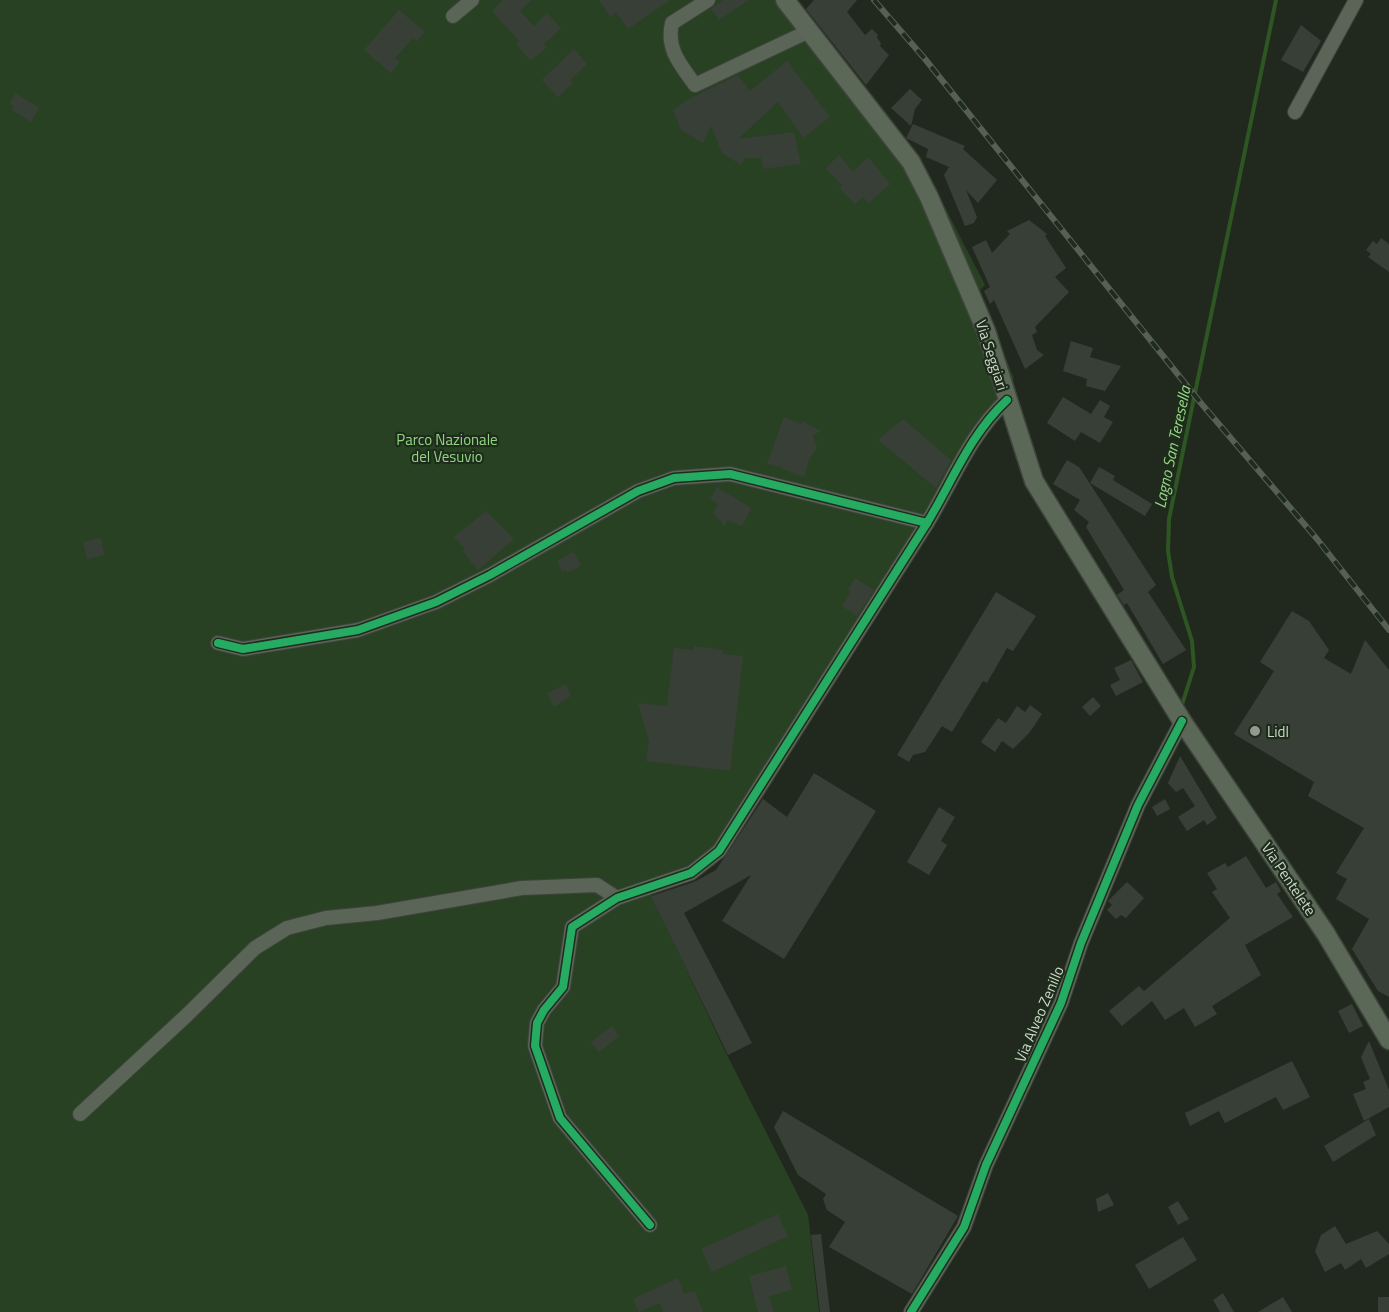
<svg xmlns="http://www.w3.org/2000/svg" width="1389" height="1312" viewBox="0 0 1389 1312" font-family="'Titillium Web',sans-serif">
	<rect width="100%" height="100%" fill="#21291f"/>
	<polygon fill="#294123" points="0,0 792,0 922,163 985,285 979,291 1014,379 977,428 709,865 648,888 725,1051 808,1215 819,1312 0,1312"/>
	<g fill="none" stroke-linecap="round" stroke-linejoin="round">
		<polyline stroke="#2d5623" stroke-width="4" points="1181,708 1194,667 1192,641 1172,577 1168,551 1169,519 1276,0"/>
	</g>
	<g fill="#383f37">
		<polygon points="503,0 532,0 520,11 534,26 547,13 561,28 544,44 547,47 531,61 516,44 519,41 492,11"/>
		<polygon points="599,0 670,0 628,29 616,12 611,18"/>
		<polygon points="723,0 749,0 719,20 711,9"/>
		<polygon points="814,0 857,0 847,12 865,35 872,29 878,35 877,38 881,43 880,46 889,55 866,85 806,9"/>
		<polygon points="399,10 425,32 417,41 413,38 395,58 400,62 391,73 364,50"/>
		<polygon points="1301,25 1321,41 1303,72 1281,60"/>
		<polygon points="574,49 587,64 570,80 573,83 558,97 542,80"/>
		<polygon points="787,61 830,117 803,138 778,102 738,139 794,132 801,164 763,169 761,158 745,158 741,165 722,153 711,126 703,143 681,130 673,110 691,98 738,75 750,91"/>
		<polygon points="910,89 922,100 915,109 911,126 891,108"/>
		<polygon points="16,93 39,108 31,122 12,110 14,107 9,103"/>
		<polygon points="913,124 965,146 963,149 997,180 978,203 966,190 977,217 974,223 965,226 944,175 949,167 926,157 928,149 906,138"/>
		<polygon points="839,155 853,172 868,157 890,184 869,203 863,197 855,204 839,188 842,186 826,168"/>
		<polygon points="1029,220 1047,234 1045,236 1066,268 1055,277 1069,292 1035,327 1037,332 1032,335 1037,350 1044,355 1025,369 994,300 990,304 984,291 990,287 972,247 986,240 992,253 1010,234 1007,231"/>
		<polygon points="1381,238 1389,244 1389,272 1368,257 1371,254 1366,250 1373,241 1377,244"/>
		<polygon points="1071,341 1093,348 1090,357 1121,366 1105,391 1086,386 1087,379 1063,371"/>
		<polygon points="1063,397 1091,414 1100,400 1110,406 1104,417 1113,422 1100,443 1081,432 1075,441 1047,423"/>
		<polygon points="784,417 801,424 802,421 821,431 813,435 817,448 809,459 804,477 783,469 783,467 767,464"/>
		<polygon points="903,419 951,460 936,488 878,440"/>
		<polygon points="1067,460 1079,467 1156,585 1148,592 1186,650 1163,664 1127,603 1124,605 1117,595 1124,590 1086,527 1089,522 1074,510 1080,500 1053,484"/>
		<polygon points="1099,467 1115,476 1113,480 1152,504 1145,516 1090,483"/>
		<polygon points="717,487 751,508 742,526 727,520 725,526 713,513 718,504 710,499"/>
		<polygon points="486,511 514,539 478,570 462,551 465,549 454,537"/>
		<polygon points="101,538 104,555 87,559 83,542"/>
		<polygon points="574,551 581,566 566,573 565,570 562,572 557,561"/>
		<polygon points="855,578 874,590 857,616 842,606 851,592 848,590"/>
		<polygon points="996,592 1036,616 1013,651 1007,648 987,683 983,681 952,732 942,726 925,752 913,755 909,762 897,755"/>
		<polygon points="1292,611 1309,621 1329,650 1324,658 1351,674 1365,640 1389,670 1389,997 1378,991 1352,949 1369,919 1336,899 1347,879 1336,873 1364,828 1308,796 1314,782 1234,734 1274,671 1260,662"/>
		<polygon points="694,646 723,650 723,654 743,656 730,771 646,761 649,741 638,703 667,706 674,648 693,650"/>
		<polygon points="1131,660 1143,682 1116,696 1110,685 1120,680 1114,668"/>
		<polygon points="566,684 571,696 554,707 547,693"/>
		<polygon points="1093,697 1101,706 1090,716 1082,707"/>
		<polygon points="1030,705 1042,714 1030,732 1013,749 1002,741 995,752 981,742 998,718 1006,723 1017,706 1025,712"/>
		<polygon points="1180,756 1217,818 1207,825 1204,820 1187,831 1178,817 1195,806 1183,788 1176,792 1168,783"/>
		<polygon points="814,773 876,811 784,959 722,921 751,875 684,913 752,1043 728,1055 651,896 694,882 716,870 763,799 787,817"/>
		<polygon points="1165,799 1170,809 1157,816 1152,807"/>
		<polygon points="939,807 955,817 941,841 947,845 929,875 907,862"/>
		<polygon points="1246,856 1266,888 1276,882 1281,891 1277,894 1293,917 1245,945 1261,975 1212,1006 1217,1014 1195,1027 1184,1008 1165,1020 1152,1001 1122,1026 1109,1011 1139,986 1144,991 1230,918 1212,892 1217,889 1207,873 1225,863 1228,867"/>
		<polygon points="1127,882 1144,898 1126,918 1121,915 1116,919 1107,910 1112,905 1108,901"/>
		<polygon points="1352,1004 1363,1026 1349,1033 1338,1011"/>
		<polygon points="612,1026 619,1036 599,1052 591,1042"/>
		<polygon points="1369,1041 1389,1090 1389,1107 1364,1121 1353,1094 1366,1089 1363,1082 1370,1079 1361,1057"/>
		<polygon points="1292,1061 1310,1097 1283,1110 1276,1097 1225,1123 1219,1111 1190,1126 1185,1113"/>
		<polygon points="783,1111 958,1216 912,1294 829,1247 845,1222 827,1210 823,1199 826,1194 798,1175 774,1127"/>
		<polygon points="1369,1119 1376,1135 1333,1162 1324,1146"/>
		<polygon points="1108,1193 1114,1205 1098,1212 1096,1199"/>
		<polygon points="1178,1201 1189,1219 1178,1225 1168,1207"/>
		<polygon points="778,1214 788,1236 712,1272 701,1249"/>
		<polygon points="1335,1226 1346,1244 1377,1231 1389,1244 1389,1254 1366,1268 1361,1259 1345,1270 1341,1263 1325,1272 1315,1251 1321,1235"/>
		<polygon points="821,1234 825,1270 830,1312 820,1312 811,1235"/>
		<polygon points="1183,1237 1197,1260 1149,1289 1135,1265"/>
		<polygon points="786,1266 792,1290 769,1296 774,1312 758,1312 749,1276"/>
		<polygon points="678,1278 684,1294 695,1291 703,1312 663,1312 660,1303 639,1312 633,1299"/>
		<polygon points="1223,1293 1234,1312 1220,1312 1213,1300"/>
		<polygon points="1283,1297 1292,1312 1258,1312"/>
		<rect x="1378" y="1297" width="11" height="15"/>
	</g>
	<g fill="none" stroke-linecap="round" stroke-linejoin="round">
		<defs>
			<g id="minor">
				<path d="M708 0 672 23C666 49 680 64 695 85L809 31"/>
				<polyline points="453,16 472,0"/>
				<polyline points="1295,112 1356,0"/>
				<polyline points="218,643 243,649 358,630 436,602 490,575 638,491 674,478 730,474 927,523"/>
				<polyline points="80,1114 187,1015 255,948 287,928 326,918 377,913 522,888 597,885 617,898"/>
				<path d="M650 1225 560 1118 535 1046 537 1023 544 1010 563 987 572 927 617 898 691 873 719 851 927 523C952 482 970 434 1007 400"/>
				<polyline points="911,1312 964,1227 986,1165 1061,1003 1081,943 1138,805 1182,721"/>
			</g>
			<polyline id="secondary" points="785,0 911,162 929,197 986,331 1034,481 1182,721 1326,934 1389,1040"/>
		</defs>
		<use href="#minor" stroke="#3e443b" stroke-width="16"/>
		<use href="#secondary" stroke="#3e443b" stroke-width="21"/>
		<use href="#minor" stroke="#5a6558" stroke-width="14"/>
		<use href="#secondary" stroke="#5b6858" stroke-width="18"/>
		<defs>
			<polyline id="rail" points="874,0 925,59 1200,402 1317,539 1389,630"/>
		</defs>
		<use href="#rail" stroke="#575f55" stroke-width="6"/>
		<use href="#rail" stroke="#1e2d1b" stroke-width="4" stroke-dasharray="11" stroke-linecap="butt"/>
		<defs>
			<g id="cycleway">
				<polyline points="218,643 243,649 358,630 436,602 490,575 638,491 674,478 730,474 927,523"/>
				<path d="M650 1225 560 1118 535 1046 537 1023 544 1010 563 987 572 927 617 898 691 873 719 851 927 523C952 482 970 434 1007 400"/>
				<polyline points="911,1312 964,1227 986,1165 1061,1003 1081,943 1138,805 1182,721"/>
			</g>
		</defs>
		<use href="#cycleway" stroke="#1e2d1b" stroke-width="11"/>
		<use href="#cycleway" stroke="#26ab63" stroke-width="8"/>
	</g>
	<circle fill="#919a8f" stroke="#1e2d1b" stroke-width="2" cx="1255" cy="731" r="6"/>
	<g text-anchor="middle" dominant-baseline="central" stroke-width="4.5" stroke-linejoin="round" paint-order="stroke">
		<g font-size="15" fill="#ced7cb" stroke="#1e2d1b">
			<text transform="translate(992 355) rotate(72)">Via Seggiari</text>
			<text transform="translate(1289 879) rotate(56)">Via Pentelete</text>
			<text transform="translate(1039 1014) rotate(-67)">Via Alveo Zenillo</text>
		</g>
		<g font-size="15" fill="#92d483" stroke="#1e2d1b">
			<text x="447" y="439">Parco Nazionale<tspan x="447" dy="17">del Vesuvio</tspan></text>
		</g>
		<g font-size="15" fill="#ced7cb" stroke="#1e2d1b" text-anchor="start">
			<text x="1267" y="731">Lidl</text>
		</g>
		<g font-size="16" font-style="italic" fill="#96d787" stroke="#1e2d1b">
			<text transform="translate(1172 447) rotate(-78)">Lagno San Teresella</text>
		</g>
	</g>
</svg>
